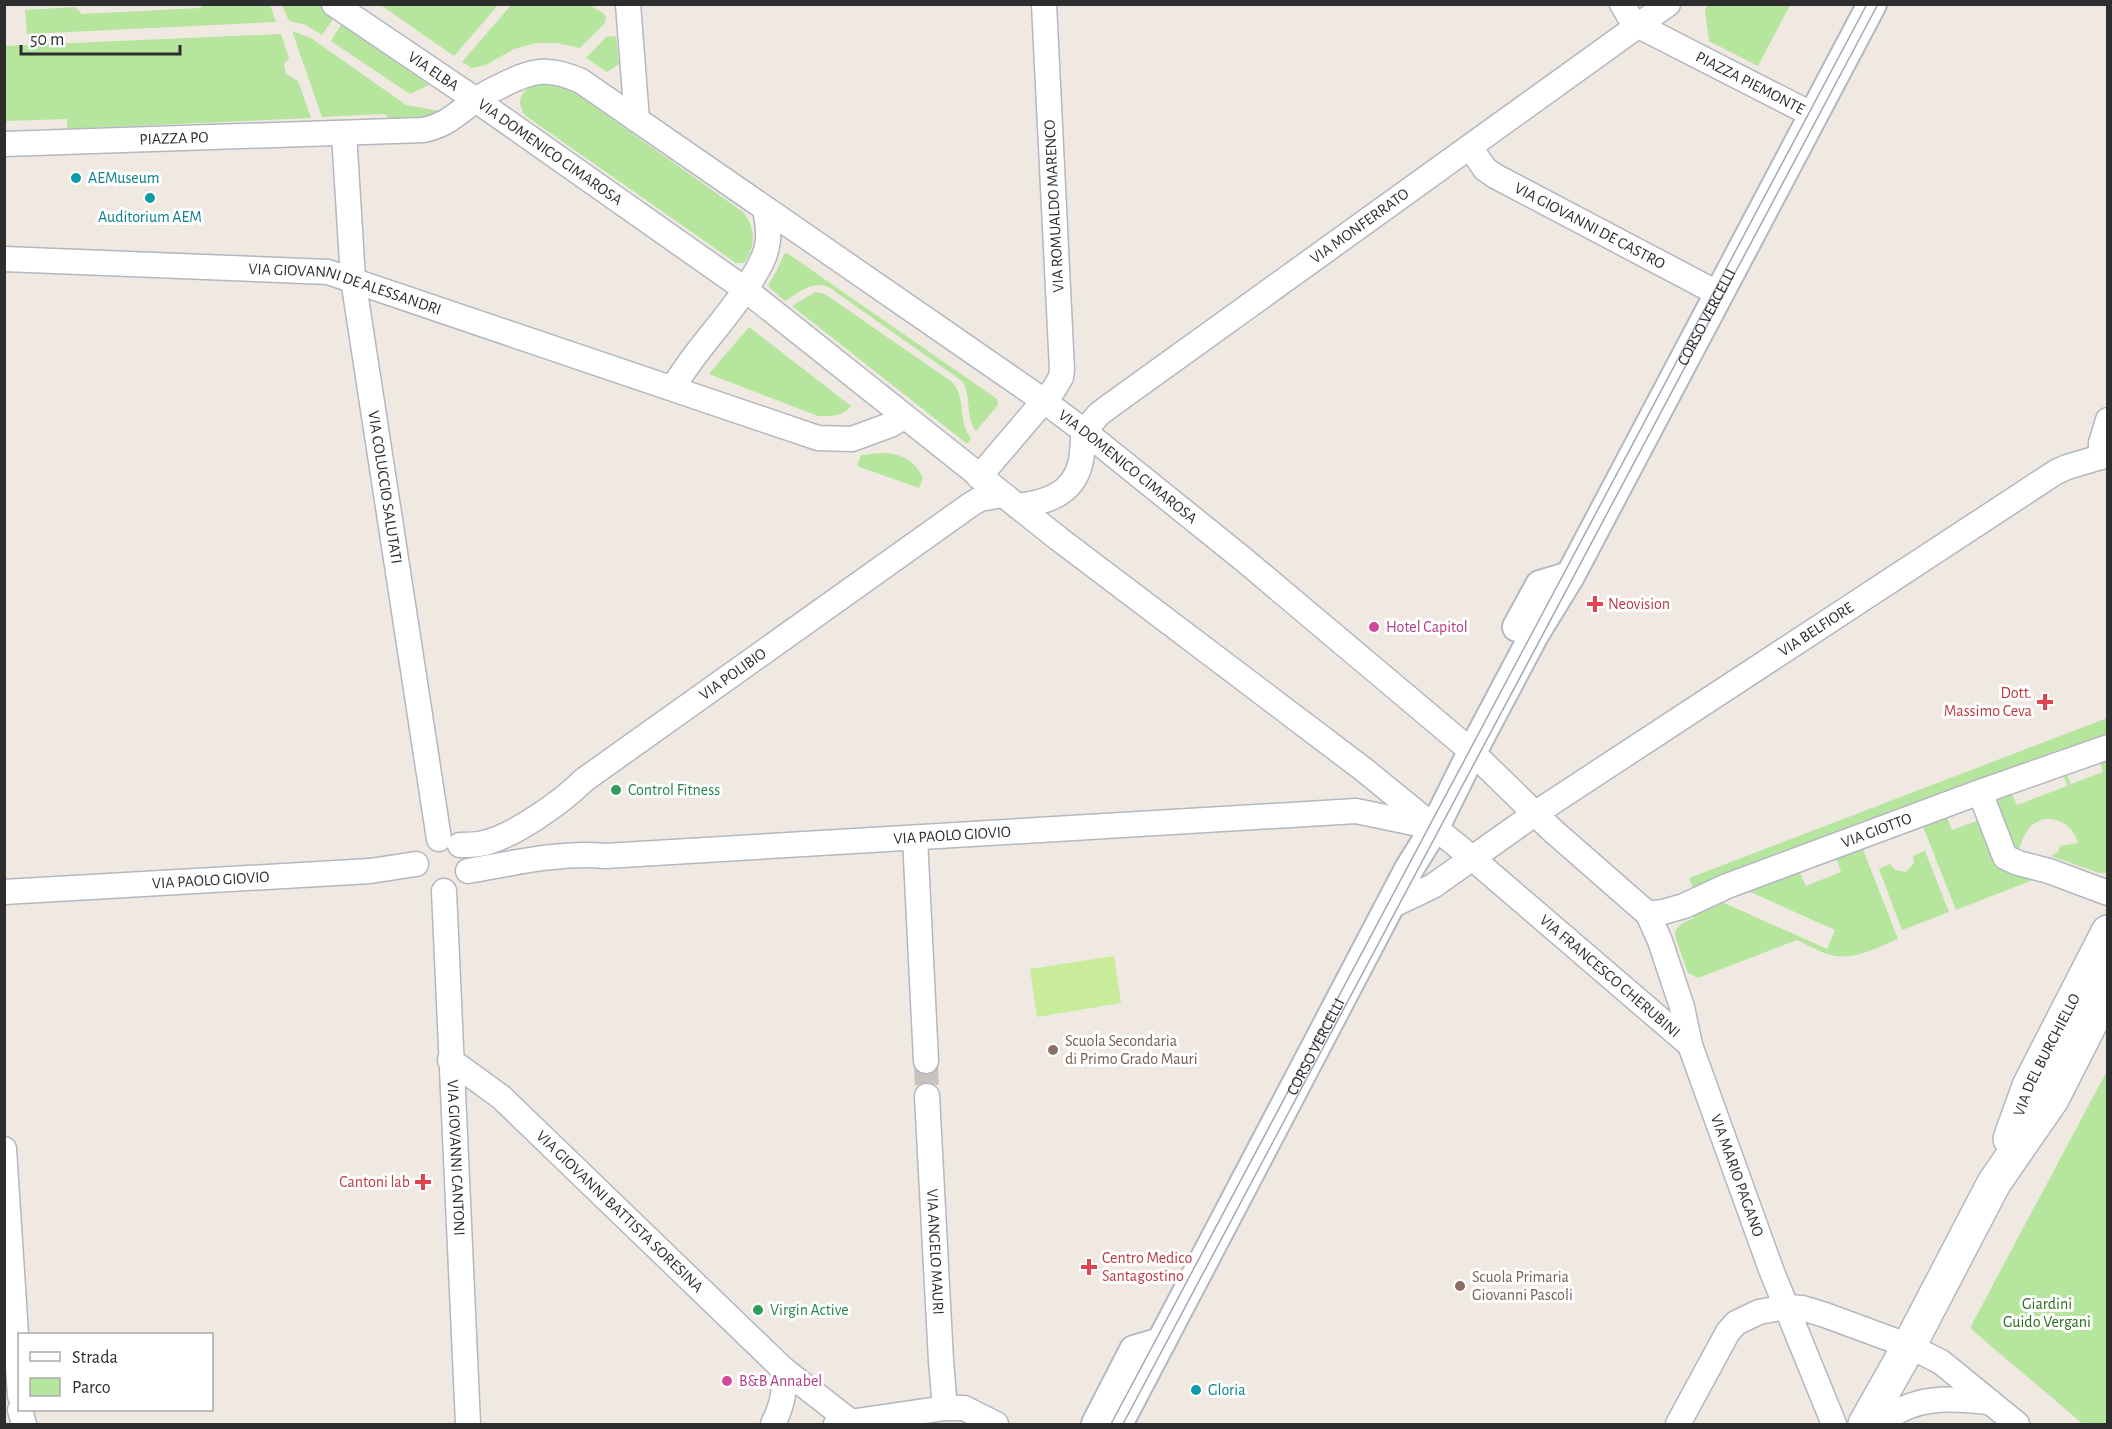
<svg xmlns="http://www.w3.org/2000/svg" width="2112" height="1429" viewBox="0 0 2112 1429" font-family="'Alegreya Sans',sans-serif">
	<rect width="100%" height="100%" fill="#efe9e1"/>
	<g fill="#b6e59e">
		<polygon points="420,4 498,4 498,5 454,56 382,6"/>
		<polygon points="1709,4 1790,4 1790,5 1758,66 1709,41 1705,9"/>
		<polygon points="270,5 276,22 27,34 25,10 75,7 82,14 200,8 203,5"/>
		<polygon points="282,5 323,5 337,13 322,35 306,25 289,21"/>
		<polygon points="511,5 589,5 603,13 606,17 605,23 580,48 557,43 536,43 514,49 486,65 472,68 462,62"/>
		<polygon points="345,18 352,23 354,33 429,85 410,94 331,41"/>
		<polygon points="292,31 311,38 406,105 440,111 433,117 393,121 384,114 322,117"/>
		<polygon points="281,34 289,58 284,64 286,74 298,81 311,118 67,129 67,119 5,121 5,46"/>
		<polygon points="616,36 619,64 607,72 586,58 606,37"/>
		<path d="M540 84 563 87 574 92 743 212C756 228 756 247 744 263H736L526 116C513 101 523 86 540 84Z"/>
		<path d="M787 253 997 399 998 405 976 431C965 417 972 396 962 381L830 288C813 279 800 292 785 301L768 286 777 270 784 254Z"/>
		<path d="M815 292 825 294 952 382C967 398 957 421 971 438L968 443H966L792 306Z"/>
		<path d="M749 327 851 406C843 417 830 416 818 416L709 374Z"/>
		<path d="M881 453C901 453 914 460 923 478L919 488 857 466 861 455Z"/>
		<polygon points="2107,718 2107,735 1695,893 1689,878"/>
		<path d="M2107 753V873H2099L2051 856 2058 852 2060 846 2078 843C2073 822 2047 810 2030 827 2023 835 2020 847 2016 857L1988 799 2010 790 2017 805 2067 786 2062 770 2064 769 2071 784 2103 772 2098 757Z"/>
		<polygon points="1946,815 1952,830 1979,820 2038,878 1956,910 1922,824"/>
		<path d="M1862 847 1898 939C1878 947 1854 961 1831 955 1819 952 1808 945 1797 940L1698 978 1688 973 1675 936C1675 925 1685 922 1694 918L1692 912 1720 901 1827 949 1835 930 1748 891 1799 871 1806 886 1841 872 1836 857Z"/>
		<polygon points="1925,851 1949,912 1902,930 1879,869 1890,864 1895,870 1906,872 1914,863 1913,856"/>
		<polygon points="2107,1071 2107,1424 2083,1424 1971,1329 1972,1324"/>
	</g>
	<polygon fill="#c9ec9a" points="1114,956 1121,1003 1037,1017 1030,969"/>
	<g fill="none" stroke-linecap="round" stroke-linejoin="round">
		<polyline stroke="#c8c4bd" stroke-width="24" stroke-dasharray="24 12" stroke-linecap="butt" points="926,1061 927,1096"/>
		<defs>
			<g id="minor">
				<path id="s1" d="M334 4 476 100 746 290 1059 539 1363 769 1471 857 1690 1045"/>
				<polyline points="628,4 637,120"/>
				<path id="s2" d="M1622 4 1629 16 1639 26 1813 115"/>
				<path id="s3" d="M344 133 353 279 439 839"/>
				<path id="s4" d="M4 144 423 130C448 125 457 113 476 100 483 95 492 90 501 86 531 70 548 66 581 81L1044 401 1084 431 1243 559 1470 750 1552 830 1648 914 1660 941 1682 1007 1690 1045 1772 1272 1834 1424"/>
				<path id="s5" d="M1470 147 1485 169 1495 176 1719 294"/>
				<path id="s6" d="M4 259 328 272 818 438 852 439 890 425 904 417"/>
				<path d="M673 388C695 349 729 318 752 279 758 269 765 258 767 246 770 233 767 221 765 209"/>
				<path id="s7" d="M1084 431 1099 414 1111 405 1668 4"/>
				<polyline points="2101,457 2101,443 2108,420"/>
				<polyline points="979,477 1054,389 1061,377 1062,370 1044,4"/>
				<path d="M1017 506C1044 503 1072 495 1080 465 1083 454 1082 442 1084 431"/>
				<polyline points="1980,792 2005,857 2018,863 2049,871 2108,893"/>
				<polyline points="915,838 926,1061"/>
				<path id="s8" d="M460 845C468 845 476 845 484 843 514 836 562 802 584 780L970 505 980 499 1002 495"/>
				<path id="s9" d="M468 871C508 864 565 851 605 856L1356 811 1433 827"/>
				<path id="s10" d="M444 891 468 1424"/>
				<path id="s11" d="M4 892 370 871 416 864"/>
				<path id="s12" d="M1389 907 1433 886 1536 813 2056 472 2067 467 2101 457"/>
				<path id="s13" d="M1648 914 1663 912 1684 906 1727 886 1980 792 2108 747"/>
				<path id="s14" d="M450 1060 501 1097 783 1369 851 1422"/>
				<path id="s15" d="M927 1096 941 1361 945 1408"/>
				<polyline points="4,1149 20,1396"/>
				<polyline points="20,1410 24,1424"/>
				<path d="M773 1424C782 1406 786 1390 783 1369"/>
				<polyline points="836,1424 945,1408 964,1408 996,1424"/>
				<polyline points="1678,1424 1728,1332 1736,1323 1759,1312 1786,1307 1802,1308 1825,1315 1909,1346 1941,1362 2017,1424"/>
				<path d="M1879 1424C1914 1395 1947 1398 1990 1402"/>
			</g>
			<g id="tertiary">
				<polyline points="1517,627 1540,585 1570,576"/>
				<polyline points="1096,1424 1134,1350 1161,1342"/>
				<path id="s16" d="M1118 1424 1409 869 1435 827 1472 752 1534 635 1570 576 1872 4"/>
			</g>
			<g id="secondary">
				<path id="s17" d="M2010 1139 2029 1086 2108 932"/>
				<polyline points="1865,1424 1909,1346 1994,1183 2052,1099 2108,989"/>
			</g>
		</defs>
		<use href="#minor" stroke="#b4b7c1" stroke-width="27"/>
		<use href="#tertiary" stroke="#b4b7c1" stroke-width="32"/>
		<use href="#secondary" stroke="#b4b7c1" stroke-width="36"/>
		<use href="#minor" stroke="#fff" stroke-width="24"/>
		<use href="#tertiary" stroke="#fff" stroke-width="28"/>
		<use href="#secondary" stroke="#fff" stroke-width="33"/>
		<g stroke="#a3a6b8" stroke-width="1.5">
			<polyline points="1111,1424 1867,4"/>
			<polyline points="1123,1424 1878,4"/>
		</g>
	</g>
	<g fill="#0f9aa8" stroke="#fff" stroke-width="2">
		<circle cx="76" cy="178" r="6"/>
		<circle cx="150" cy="198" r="6"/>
		<circle cx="1196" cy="1390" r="6"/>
	</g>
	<g fill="#e0444e" stroke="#fff" stroke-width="2">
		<path d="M1592 595h6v6h6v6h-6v6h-6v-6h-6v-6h6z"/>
		<path d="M2042 693h6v6h6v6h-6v6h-6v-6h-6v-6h6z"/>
		<path d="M420 1173h6v6h6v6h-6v6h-6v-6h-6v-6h6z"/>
		<path d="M1086 1258h6v6h6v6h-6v6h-6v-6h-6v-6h6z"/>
	</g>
	<g fill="#d1479c" stroke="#fff" stroke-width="2">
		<circle cx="1374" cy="627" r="6"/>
		<circle cx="727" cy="1381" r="6"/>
	</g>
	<g fill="#2e9e5b" stroke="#fff" stroke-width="2">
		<circle cx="616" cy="790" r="6"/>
		<circle cx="758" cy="1310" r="6"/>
	</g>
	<g fill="#8d6e63" stroke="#fff" stroke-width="2">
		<circle cx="1053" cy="1050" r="6"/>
		<circle cx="1460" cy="1286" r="6"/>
	</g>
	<g text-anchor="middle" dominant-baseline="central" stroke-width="6" stroke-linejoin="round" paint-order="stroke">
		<g font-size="16" fill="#2e2e2e" stroke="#fff">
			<text stroke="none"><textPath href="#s1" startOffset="120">VIA ELBA</textPath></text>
			<text stroke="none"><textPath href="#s2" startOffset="153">PIAZZA PIEMONTE</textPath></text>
			<text stroke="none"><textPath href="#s4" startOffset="170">PIAZZA PO</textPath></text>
			<text stroke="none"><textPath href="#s1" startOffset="262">VIA DOMENICO CIMAROSA</textPath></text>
			<text transform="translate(1054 206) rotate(-93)">VIA ROMUALDO MARENCO</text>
			<text stroke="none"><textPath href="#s5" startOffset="146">VIA GIOVANNI DE CASTRO</textPath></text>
			<text stroke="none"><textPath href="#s7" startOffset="344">VIA MONFERRATO</textPath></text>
			<text stroke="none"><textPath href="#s6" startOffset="344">VIA GIOVANNI DE ALESSANDRI</textPath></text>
			<text stroke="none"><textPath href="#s16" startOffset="1254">CORSO VERCELLI</textPath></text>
			<text stroke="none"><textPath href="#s4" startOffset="1263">VIA DOMENICO CIMAROSA</textPath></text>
			<text stroke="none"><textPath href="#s3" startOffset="357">VIA COLUCCIO SALUTATI</textPath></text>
			<text stroke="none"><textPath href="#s12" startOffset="510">VIA BELFIORE</textPath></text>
			<text stroke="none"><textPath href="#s8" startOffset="326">VIA POLIBIO</textPath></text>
			<text stroke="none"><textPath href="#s13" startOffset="244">VIA GIOTTO</textPath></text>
			<text stroke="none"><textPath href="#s9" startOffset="486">VIA PAOLO GIOVIO</textPath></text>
			<text stroke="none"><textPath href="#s11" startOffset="207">VIA PAOLO GIOVIO</textPath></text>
			<text stroke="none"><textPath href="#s1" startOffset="1605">VIA FRANCESCO CHERUBINI</textPath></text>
			<text stroke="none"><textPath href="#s16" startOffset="426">CORSO VERCELLI</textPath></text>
			<text stroke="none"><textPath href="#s17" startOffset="92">VIA DEL BURCHIELLO</textPath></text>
			<text stroke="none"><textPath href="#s10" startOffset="267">VIA GIOVANNI CANTONI</textPath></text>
			<text stroke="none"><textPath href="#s4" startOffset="2226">VIA MARIO PAGANO</textPath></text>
			<text stroke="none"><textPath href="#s14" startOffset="228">VIA GIOVANNI BATTISTA SORESINA</textPath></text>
			<text stroke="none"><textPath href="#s15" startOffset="156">VIA ANGELO MAURI</textPath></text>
		</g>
		<g font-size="16" fill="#0d838f" stroke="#fff" text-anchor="start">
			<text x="88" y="178">AEMuseum</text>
			<text x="150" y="217" text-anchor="middle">Auditorium AEM</text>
			<text x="1208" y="1390">Gloria</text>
		</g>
		<g font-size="16" fill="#be3a42" stroke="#fff" text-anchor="start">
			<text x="1608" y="604">Neovision</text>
			<text x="2032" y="693" text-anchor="end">Dott.<tspan x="2032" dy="18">Massimo Ceva</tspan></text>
			<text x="410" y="1182" text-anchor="end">Cantoni lab</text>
			<text x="1102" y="1258">Centro Medico<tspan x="1102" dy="18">Santagostino</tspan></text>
		</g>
		<g font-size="16" fill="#b23c85" stroke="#fff" text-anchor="start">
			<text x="1386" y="627">Hotel Capitol</text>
			<text x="739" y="1381">B&amp;B Annabel</text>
		</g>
		<g font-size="16" fill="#27864d" stroke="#fff" text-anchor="start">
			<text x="628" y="790">Control Fitness</text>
			<text x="770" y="1310">Virgin Active</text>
		</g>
		<g font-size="16" fill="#785e54" stroke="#fff" text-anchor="start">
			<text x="1065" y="1041">Scuola Secondaria<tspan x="1065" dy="18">di Primo Grado Mauri</tspan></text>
			<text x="1472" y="1277">Scuola Primaria<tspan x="1472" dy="18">Giovanni Pascoli</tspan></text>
		</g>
		<g font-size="16" fill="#2c6e1b" stroke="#fff">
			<text x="2047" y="1304">Giardini<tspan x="2047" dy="18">Guido Vergani</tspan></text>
		</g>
	</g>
	<rect width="2112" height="1429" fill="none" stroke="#2e2e2e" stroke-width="12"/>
	<rect x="18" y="1333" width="195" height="78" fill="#ffffff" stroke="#ababab" stroke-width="1.5"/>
	<rect x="30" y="1352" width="30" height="9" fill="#ffffff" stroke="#ababab" stroke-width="1.5"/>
	<text x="72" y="1363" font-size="18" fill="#2e2e2e">Strada</text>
	<rect x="30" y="1378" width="30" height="18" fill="#b6e59e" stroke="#ababab" stroke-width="1.5"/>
	<text x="72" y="1393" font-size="18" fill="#2e2e2e">Parco</text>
	<path d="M21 45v9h159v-9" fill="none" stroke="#2e2e2e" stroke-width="3"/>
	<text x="30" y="45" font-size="18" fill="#2e2e2e" stroke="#ffffff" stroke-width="4.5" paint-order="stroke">50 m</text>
</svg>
